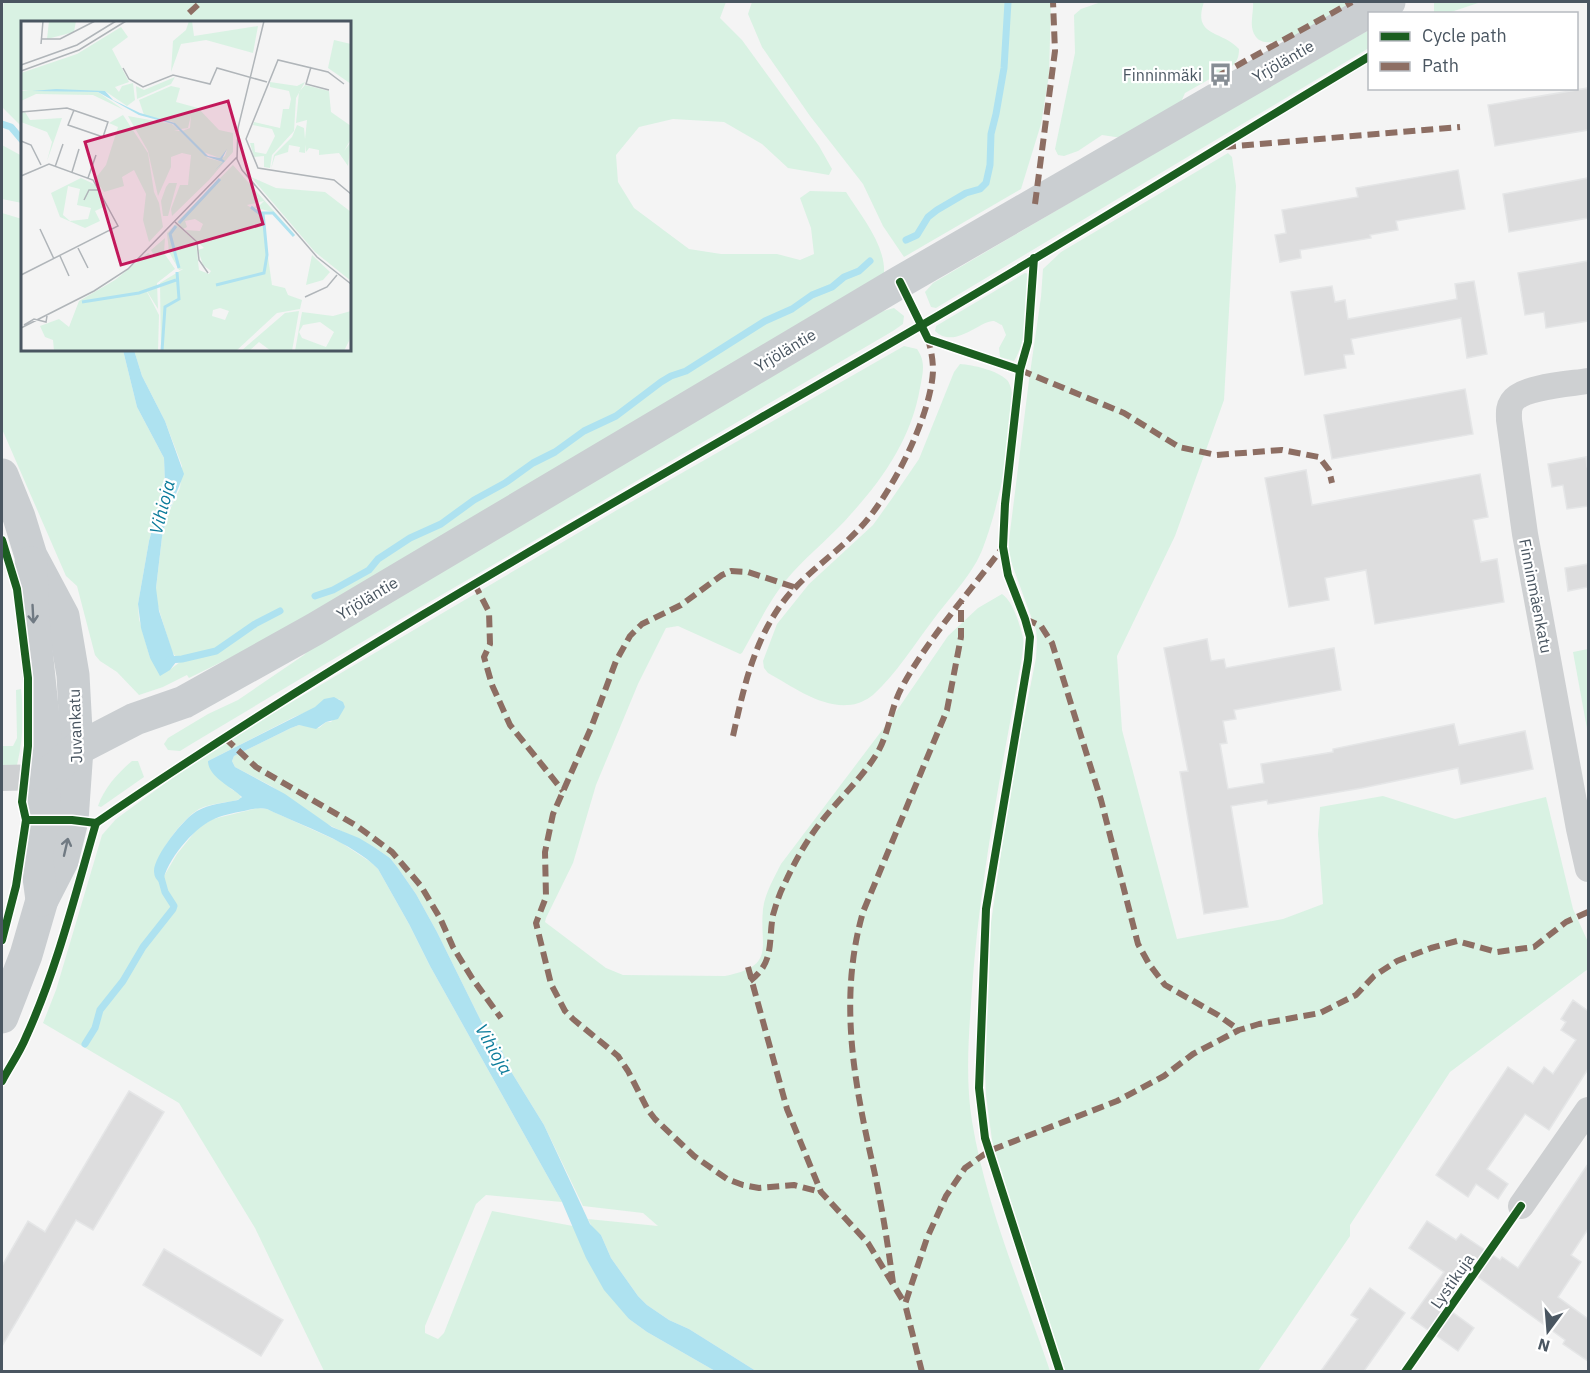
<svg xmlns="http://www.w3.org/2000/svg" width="1590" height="1373" viewBox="0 0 1590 1373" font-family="'IBM Plex Sans',sans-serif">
	<rect width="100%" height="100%" fill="#f4f4f4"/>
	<g fill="#d9f2e3">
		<path d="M4 2H726L720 18 742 40 819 146 832 169 829 175 788 168 762 144 724 122 673 119 639 127 616 155 618 182 634 208 689 249 721 254H777L800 260 814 254 811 228 800 198 810 191 846 192C861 216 886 245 884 274L299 624 189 678 187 675 163 687 139 695 117 672 100 661 95 655 77 586 66 576 2 429V213L22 219V350H123L137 407 164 458 165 483 149 541 138 604 139 619 150 658 168 671 180 662 172 652 156 600V588L162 537 167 516 180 488 182 466 165 421 142 376 134 350H350V22H22V127L2 107V15Z"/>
		<polygon points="752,2 1051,2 1049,75 1041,124 1021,189 904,257 883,226 863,184 810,116 762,47 748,14"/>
		<path d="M1101 2H1204C1192 37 1222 30 1239 49 1239 57 1237 62 1231 67L1185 93 1181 102 1122 138 1102 135 1078 151 1064 156 1058 155 1055 149 1075 53 1074 15 1081 9Z"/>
		<path d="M1253 2H1360C1342 11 1272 58 1256 37 1248 27 1254 13 1253 2Z"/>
		<polygon points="1434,2 1481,2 1448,13 1434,13"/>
		<polygon points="1369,30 1369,48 936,308 931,307 925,292 933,283 1183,136"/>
		<polygon points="2,145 22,156 22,203 2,199"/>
		<polygon points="1228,153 1232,157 1236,186 1224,400 1175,536 1117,656 1122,730 1177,939 1283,919 1323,904 1318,834 1320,807 1383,796 1455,819 1546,797 1573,909 1588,942 1588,969 1450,1072 1350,1225 1350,1236 1258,1371 1065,1371 1011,1208 992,1140 986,1095 984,1038 990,930 1010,789 1036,658 1037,640 1036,630 1009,556 1009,540 1029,380 1041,297 1043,269 1061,252"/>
		<path d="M1025 273 1029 274C1031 297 1027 342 1014 361L1000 357 999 348 1006 335 1002 325C1001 325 995 321 994 321 980 320 955 350 935 331L936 326Z"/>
		<polygon points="894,308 904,316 903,324 893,331 426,604 193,743 180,751 168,750 164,744 168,738 208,714 238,700 304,655 309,649 883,311"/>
		<path d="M904 346 917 349C926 362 923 372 920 388 912 436 884 478 851 514 833 535 811 552 793 572 771 596 758 625 742 653L740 654 678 626 666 628 638 684 596 785 573 863 546 918 545 922 606 968 623 975 725 976C777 966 759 947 763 909 765 893 774 878 781 864L898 709 948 636 978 608 1002 594C1013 601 1020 625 1023 638 1024 645 1022 655 1021 663 1001 771 980 879 972 989 969 1032 965 1078 972 1121 986 1207 1022 1289 1050 1371H756L689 1329 669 1320 647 1305 638 1296 611 1258 601 1235 593 1229 588 1219 658 1226 643 1213 583 1206 544 1125 512 1073 501 1049 482 1023 437 932 416 894 398 868 390 858 374 847 327 824 271 786 235 767 232 761 234 756 291 728 299 725 319 728 326 722H331L345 707 339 699 294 717 208 761 231 789 240 794 241 799C228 803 211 803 199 809 182 819 157 853 154 873L163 882 164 876 177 854 198 828 213 819 258 808 267 809 340 842 372 863 378 869 409 924 430 966 562 1202 486 1195 476 1204 425 1326V1333L438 1339 444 1333 492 1211 573 1226 629 1319 647 1332 715 1371H324L255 1228 179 1103 43 1023 56 990 102 835 116 819 175 776 234 736 617 510Z"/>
		<path d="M960 364C973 365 997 370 1007 380 1026 401 992 536 977 561 965 582 947 601 933 620 914 645 896 674 873 695 867 700 856 705 848 705 819 707 792 686 768 673L764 668 763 661 777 624 809 584 873 525 893 497 919 459 954 372Z"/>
		<polygon points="1588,649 1588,734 1573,652"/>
		<path d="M21 689C24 715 23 740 17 765L2 766V746H13L17 738 16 690Z"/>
		<path d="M132 761H138L144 777 101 807 98 806C104 788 118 773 132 761Z"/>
	</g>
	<g fill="#aee2f0">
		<polygon points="123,350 134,350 142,376 165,421 184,474 167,516 162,537 156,588 159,611 176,662 170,670 160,676 150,658 141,628 138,604 149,541 165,483 164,458 137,407"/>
		<path d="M334 697 343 702 345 707 338 719 326 722 316 729 299 725 291 728 234 756 232 761 235 767 285 794 332 827 359 838 374 847 390 858 398 868 416 894 437 932 482 1023 501 1049 512 1073 544 1125 590 1224 601 1235 611 1258 638 1296 647 1305 669 1320 689 1329 756 1371H715L647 1332 629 1319 604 1290 586 1258 562 1202 430 966 409 924 378 869C352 842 302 826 267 809 259 807 252 809 244 811 233 813 222 815 212 820 193 829 166 861 163 882L160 883C157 880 154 877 154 871 154 856 184 818 197 811 209 804 224 803 238 800L242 797C232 787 208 777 208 761L315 707 324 699Z"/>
	</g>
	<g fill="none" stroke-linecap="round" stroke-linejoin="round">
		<g stroke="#aee2f0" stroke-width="7">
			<polyline points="2,124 11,127 22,140"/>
			<polyline points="906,240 917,235 928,217 937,210 966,193 980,189 986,183 990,165 991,134 996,114 1004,68 1008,2"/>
			<polyline points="315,596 333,590 369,570 378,559 410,538 441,524 474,500 505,483 533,463 555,452 584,431 616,416 661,382 671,376 686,371 765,321 792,309 812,295 832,287 844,277 859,271 870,261"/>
			<polyline points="169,660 182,659 216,651 255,624 280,611"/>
			<polyline points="85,1044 95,1028 100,1010 123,981 143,947 173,909 174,906 165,892 160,874"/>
		</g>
	</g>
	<g fill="#ddddde" stroke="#e5e6e7" stroke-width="1.5">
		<polygon points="1588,88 1588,130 1495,146 1488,105"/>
		<polygon points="1458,170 1465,209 1396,221 1398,230 1370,235 1371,238 1300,250 1301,258 1280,262 1275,235 1286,233 1282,210 1358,197 1356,188"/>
		<polygon points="1588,178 1588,218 1509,232 1503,194"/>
		<polygon points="1588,261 1588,321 1546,328 1544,312 1525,315 1518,273"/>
		<polygon points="1474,281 1487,354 1467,358 1461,318 1351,339 1354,354 1344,355 1346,368 1305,375 1291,292 1332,286 1335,302 1345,300 1348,319 1457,299 1455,284"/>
		<polygon points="1465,389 1473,434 1332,459 1324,415"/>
		<polygon points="1586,457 1587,467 1588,467 1588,506 1567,509 1563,485 1552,487 1548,464"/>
		<polygon points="1306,470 1312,505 1480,474 1488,517 1473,520 1481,562 1497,559 1504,602 1375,624 1366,570 1325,578 1329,600 1289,607 1265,478"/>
		<polygon points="1588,564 1588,587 1568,591 1565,568"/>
		<polygon points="1207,639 1211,661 1224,659 1226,668 1334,648 1341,690 1234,710 1236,719 1223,721 1227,743 1220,744 1228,789 1264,783 1261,764 1333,752 1333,749 1454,724 1459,745 1525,731 1533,769 1461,784 1458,768 1362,788 1268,804 1267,800 1231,806 1248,907 1204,914 1180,772 1188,771 1164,648"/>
		<polygon points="1573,1000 1588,1011 1588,1069 1549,1130 1525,1114 1487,1169 1508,1184 1498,1199 1476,1184 1468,1197 1436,1175 1508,1067 1533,1084 1544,1067 1553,1074 1576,1040 1561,1030 1566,1022 1561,1019"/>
		<polygon points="129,1091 164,1112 93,1230 76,1220 2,1346 2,1266 28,1221 45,1232"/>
		<polygon points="1588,1164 1588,1229 1571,1255 1581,1262 1558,1297 1588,1319 1588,1361 1563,1344 1565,1340 1468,1270 1444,1306 1474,1328 1458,1351 1411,1318 1444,1272 1409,1248 1427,1221 1456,1240 1461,1234 1500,1260 1502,1257 1518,1268"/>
		<polygon points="164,1249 283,1320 261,1356 143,1285"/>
		<polygon points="1370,1288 1405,1313 1364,1371 1321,1371 1358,1319 1351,1315"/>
	</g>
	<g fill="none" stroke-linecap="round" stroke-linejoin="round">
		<g stroke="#ced0d2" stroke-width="26">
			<path d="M1588 381C1570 384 1523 386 1512 402 1508 408 1509 413 1509 420L1525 534 1579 829 1588 869"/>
			<polyline points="2,778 45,777"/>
			<polyline points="1521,1206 1588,1110"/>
		</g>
		<g stroke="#caced1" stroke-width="33">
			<polyline points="2,475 19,517 31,556 63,616 73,675 77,749 72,820 62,861 42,900 26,955 2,1017"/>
			<polyline points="31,563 33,620 46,746 43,820 36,855 42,900"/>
			<polyline points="45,777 77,749 135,719 184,702 315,629 900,282 1364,14 1389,2"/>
		</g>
		<g stroke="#8d6e63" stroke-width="6" stroke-dasharray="12 6" stroke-linecap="butt">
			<polyline points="189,13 201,2"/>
			<polyline points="1220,75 1352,2"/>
			<polyline points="1224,147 1460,127"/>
			<polyline points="1035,204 1055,51 1053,2"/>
			<polyline points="1020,370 1124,413 1179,447 1216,455 1282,450 1319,457 1329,470 1332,483"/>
			<polyline points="474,583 489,612 490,644 484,657 492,685 510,725 563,791"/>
			<polyline points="794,587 748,572 731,571 722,575 681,605 642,624 630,636 616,661 591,728 553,814 545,852 546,897 536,923 551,984 565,1011 573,1019 618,1056 628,1071 648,1110 655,1119 694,1156 727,1179 743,1185 759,1188 794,1185 821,1192"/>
			<polyline points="1025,619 1041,626 1052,643 1101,800 1138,944 1149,964 1165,985 1218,1015 1239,1030"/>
			<path d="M733 736C743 691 752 648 778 609 799 577 833 557 859 529 891 496 931 416 933 371 933 359 931 350 928 339"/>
			<polyline points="225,738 256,767 357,826 392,852 421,886 440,918 453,947 472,978 501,1018"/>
			<polyline points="748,967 787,1109 821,1192 868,1243 905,1304"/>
			<path d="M750 981C775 962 768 942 773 915 776 905 779 894 784 885 794 863 806 841 821 822 838 800 861 779 876 755 889 735 890 709 902 687 929 637 969 593 1003 547"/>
			<path d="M893 1283C888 1245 882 1207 874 1170 854 1083 838 999 863 912L947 710 961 637V603"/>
			<polyline points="922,1372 905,1304 927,1238 946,1196 965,1168 989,1151 1117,1101 1164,1076 1193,1054 1239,1030 1259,1024 1320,1013 1356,995 1374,976 1397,961 1431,948 1457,941 1497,952 1534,947 1566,922 1588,912"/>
		</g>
		<defs>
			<g id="cycleway">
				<polyline points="900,282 928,339 1020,370 1005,504 1003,547 1008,575 1025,619 1030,637 1028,660 986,909 979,1088 985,1138 1060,1372"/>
				<polyline points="1020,370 1028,342 1034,258"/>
				<polyline points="2,540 17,589 28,678 28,746 22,802 26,820 16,886 2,940"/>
				<path d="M26 820H72L96 823C359 643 639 489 915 329 1068 241 1218 147 1370 56"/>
				<path d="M2 1081C10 1066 20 1052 26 1037 57 969 75 895 96 823"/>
				<polyline points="1405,1372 1521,1206"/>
			</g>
		</defs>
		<use href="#cycleway" stroke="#fff" stroke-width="11"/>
		<use href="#cycleway" stroke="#1b5e20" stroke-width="8"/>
	</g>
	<defs><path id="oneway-shaft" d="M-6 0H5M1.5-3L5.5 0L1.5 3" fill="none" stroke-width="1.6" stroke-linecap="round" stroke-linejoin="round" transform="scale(1.5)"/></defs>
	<g stroke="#707a83">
		<use href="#oneway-shaft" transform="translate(33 614) rotate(87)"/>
		<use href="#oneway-shaft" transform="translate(66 847) rotate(-77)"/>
	</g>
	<defs>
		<symbol id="bus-bare" viewBox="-9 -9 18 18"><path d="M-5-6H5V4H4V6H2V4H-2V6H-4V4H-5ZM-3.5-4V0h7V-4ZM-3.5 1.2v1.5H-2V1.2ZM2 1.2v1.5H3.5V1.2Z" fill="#868d94" stroke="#fff" stroke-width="2.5" paint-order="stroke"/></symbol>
	</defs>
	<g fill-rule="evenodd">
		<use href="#bus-bare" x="1204" y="58" width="33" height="33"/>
	</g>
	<g text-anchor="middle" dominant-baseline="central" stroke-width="4.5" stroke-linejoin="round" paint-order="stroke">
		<g font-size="16" fill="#4a5661" stroke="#fff">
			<text transform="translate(1283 61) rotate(-30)">Yrjöläntie</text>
			<text transform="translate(785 350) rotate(-31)">Yrjöläntie</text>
			<text transform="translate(1536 596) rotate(79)">Finninmäenkatu</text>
			<text transform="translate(367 598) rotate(-31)">Yrjöläntie</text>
			<text transform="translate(75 726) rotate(-92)">Juvankatu</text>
			<text transform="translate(1452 1281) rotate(-55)">Lystikuja</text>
		</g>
		<g font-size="16" fill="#4a5661" stroke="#fff" text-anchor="end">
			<text x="1202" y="75">Finninmäki</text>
		</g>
		<g font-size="18" font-style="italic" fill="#0c7c9b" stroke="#fff">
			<text transform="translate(162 507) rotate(-76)">Vihioja</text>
			<text transform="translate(494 1049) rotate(60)">Vihioja</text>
		</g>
	</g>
	<g transform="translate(21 21)">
		<rect width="330" height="330" fill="#f4f4f4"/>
		<path d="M28 0H55L53 11 26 18ZM168 0H171L173 15 237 5 232 32 185 19 160 23 150 51 152 20 165 9ZM100 6 107 16 91 28 108 61 94 66 98 71 101 65 112 62 114 79 106 85 84 70H45L77 71 103 89 72 74 15 73 0 80V70H8L0 69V52L56 33ZM313 19 330 23V63L307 47ZM154 56 150 63 116 78 115 65 123 69ZM249 61 276 65 284 61 275 77 273 110 251 134 249 147 243 146V135L233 136 229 122H233L234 131 245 133 254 115 251 108 232 104 233 101 259 107 262 88H268L270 78 268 70 249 66ZM284 64 308 70 310 91 330 105V118L323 130 330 121 327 145 318 132 298 134V129L288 127 285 131 284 124V132L278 131 279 126 268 124 267 131 254 135 250 148 253 134 271 116 276 104 283 107 284 118 286 99 275 102 278 71ZM150 65 159 67 155 81 177 87 198 109 212 112V131L188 159 151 195 150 188 159 164H167L170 134 161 132 150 136V146L137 175 127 130 107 95 151 103 158 109 153 110H159L187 137 202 141 200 138 204 135 206 129 199 137 182 131 161 110 169 107 170 94 167 107 160 108 152 101 123 94 118 79ZM4 91 9 99 41 97 26 140 31 121 26 111 0 101V92ZM102 94 127 132 133 171 138 182 142 206 128 221 122 199 125 173 113 149 101 156 103 165 83 171 74 158 85 144 97 106 88 102ZM212 144 274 214 252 191 231 186 238 185 243 180 226 184 241 194 251 264 264 267 267 274 281 279 279 288 256 292 215 330H140L139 262 162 248 158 249 148 231 146 212 155 203 175 221 178 249 188 253 190 250 182 244 177 229 183 227 164 209 179 210 182 203 174 198 164 200 166 206 162 208 156 201ZM199 287 208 290 204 299 191 295 192 289ZM230 156 255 167 304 171 330 191V260L294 231ZM60 157 73 163 85 185 74 190 79 200 64 207 39 196 30 172ZM47 165 59 168 56 184 70 187 67 198 49 200 42 194ZM156 162 147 195H142L140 180 145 166 148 162ZM144 217 143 232 154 248 136 262 137 288 124 267 138 294 137 330H33L32 319 24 316 19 305 38 298 48 306 58 280 94 259 127 232 134 236 130 229ZM291 234 309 251 302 259 285 264ZM278 290 271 330H250L238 321 228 330H220L264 292ZM330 290V316L323 330H274L281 291 312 295ZM299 301 313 311 305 326 281 317 278 311 282 304Z" fill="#d9f2e3" fill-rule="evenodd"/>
		<path d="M35 68 84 70 92 79 119 92 154 102 187 135 199 137 206 128 201 138 204 140 194 149 202 141 184 135 152 103 118 94 77 71 11 70Z" fill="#aee2f0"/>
		<path fill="none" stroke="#aee2f0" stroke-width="3" d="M230 186 238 192H252L273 215M158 202 199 158M155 205 149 213 158 247M195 264 243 252 246 234 242 192M61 281 118 272 155 259M141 330 144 286 158 278 156 251"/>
		<path fill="none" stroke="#b0b5b9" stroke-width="1.5" d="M243 0 217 107 216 138 221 149 296 236 330 263M21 18H39L74 0M20 23 22 0M0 44 56 24 95 0M290 46 285 63 308 69M102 47 108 58 122 66 152 54 189 63 196 47 246 61M0 50 58 29 105 0M323 63 307 51 257 39 225 118 237 147 313 159 330 173M0 91 46 87 52 89 87 101 82 116 47 104 53 89M0 120 10 124 20 144M34 146 42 123M51 151 58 128M0 155 28 143 72 159 97 205 0 254M67 157 75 134M63 179 68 169H79M154 201 176 221 178 239 187 252M19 208 33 238M57 227 67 247M39 235 48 255M284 276 306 266 316 254M3 304 13 298 25 301 26 295M0 307 73 270 107 248 216 136"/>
		<path fill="#c2185b" fill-opacity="0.15" stroke="#c2185b" stroke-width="3" d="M207 80 242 203 100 244 64 121Z"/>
		<rect width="330" height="330" fill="none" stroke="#4a5661" stroke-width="3"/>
	</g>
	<rect width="1590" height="1373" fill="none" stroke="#4a5661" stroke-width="6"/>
	<rect x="1368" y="12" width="210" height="78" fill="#ffffff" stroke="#b7bbc0" stroke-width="1.5"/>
	<rect x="1380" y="32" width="30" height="9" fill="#1b5e20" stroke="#b7bbc0" stroke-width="1.5"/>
	<text x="1422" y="42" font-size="18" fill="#4a5661">Cycle path</text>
	<rect x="1380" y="62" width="30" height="9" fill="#8d6e63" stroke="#b7bbc0" stroke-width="1.5"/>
	<text x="1422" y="72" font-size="18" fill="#4a5661">Path</text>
	<g transform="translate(1548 1331) rotate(196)" stroke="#ffffff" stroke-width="4.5" paint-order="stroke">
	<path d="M0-4.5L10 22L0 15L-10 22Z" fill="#4a5661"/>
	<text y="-9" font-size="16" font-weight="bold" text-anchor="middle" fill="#4a5661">N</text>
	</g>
</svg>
